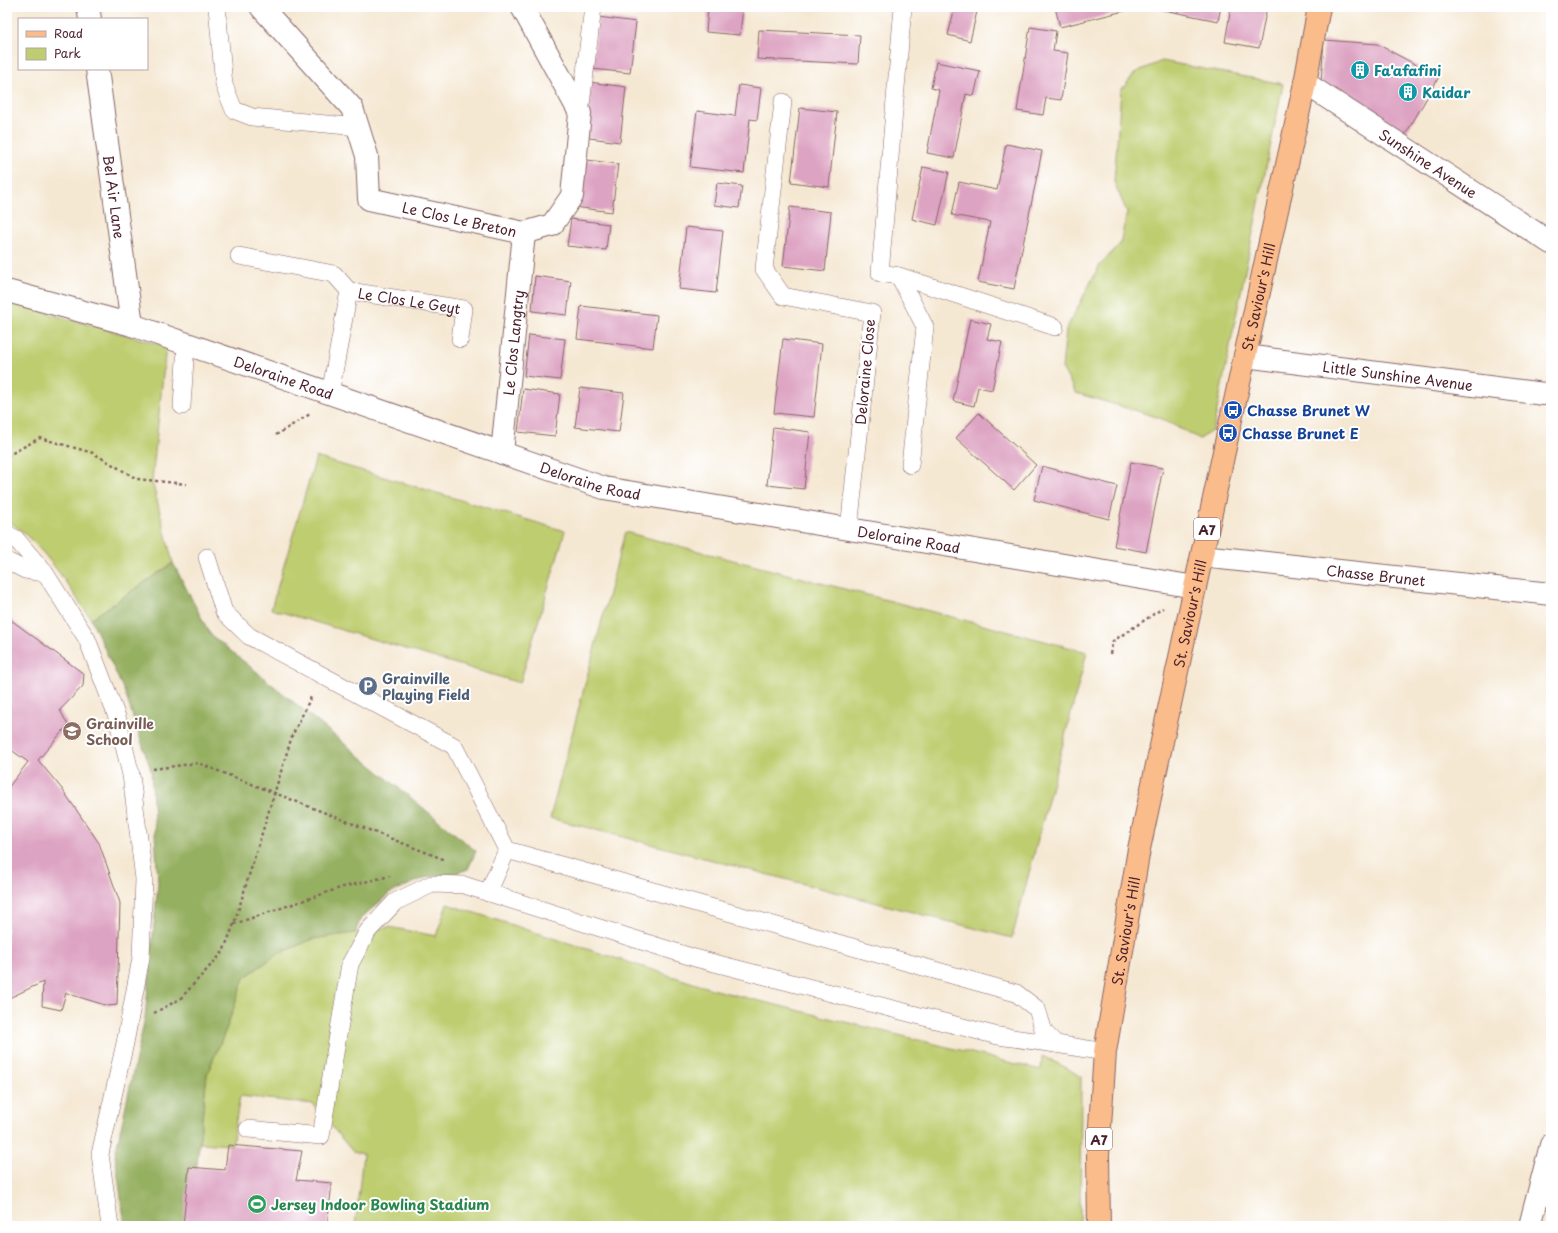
<svg xmlns="http://www.w3.org/2000/svg" width="1558" height="1233" viewBox="0 0 1558 1233" font-family="'Playpen Sans',sans-serif">
	<rect width="100%" height="100%" fill="#fff"/>
	<filter id="ink" filterUnits="userSpaceOnUse"><feTurbulence type="fractalNoise" baseFrequency=".025" numOctaves="2"/><feDisplacementMap in="SourceGraphic" scale="8" xChannelSelector="R" yChannelSelector="G"/><feConvolveMatrix kernelMatrix="1 2 1 2 8 2 1 2 1" color-interpolation-filters="sRGB"/></filter>
	<filter id="wash" filterUnits="userSpaceOnUse"><feTurbulence type="fractalNoise" baseFrequency=".012" numOctaves="4" result="noise"/><feDisplacementMap in="SourceGraphic" scale="16" xChannelSelector="R" yChannelSelector="G"/><feGaussianBlur stdDeviation="0.9" result="paint"/><feColorMatrix in="noise" values="0 0 0 0 0 0 0 0 0 0 0 0 0 0 0 0 0 1.4 0 .05"/><feComposite in="paint" operator="in"/></filter>
	<g filter="url(#wash)">
		<rect width="100%" height="100%" fill="#f5e8d3"/>
		<g fill="#becd6f" stroke="#84764d">
			<polygon points="1162,61 1283,84 1213,430 1200,439 1160,418 1076,393 1062,368 1066,330 1099,266 1120,244 1127,212 1114,182 1121,90 1136,72"/>
			<path d="M7 302 166 346 152 481 173 563 91 619C67 584 43 544 7 520Z"/>
			<polygon points="316,457 565,531 520,683 271,609"/>
			<polygon points="625,532 1087,652 1012,938 550,818"/>
			<polygon points="447,904 715,990 1041,1070 1042,1056 1067,1068 1081,1077 1080,1226 355,1226 363,1154 353,1152 313,1104 240,1096 232,1145 199,1143 207,1074 227,1027 244,978 276,955 313,939 389,927 436,936"/>
		</g>
		<polygon fill="#96b062" stroke="#706846" points="173,563 210,634 476,851 468,869 457,873 427,877 390,893 361,918 355,933 313,939 276,955 244,978 227,1027 207,1074 190,1226 125,1226 115,1155 145,1018 158,883 151,770 125,693 91,619"/>
		<g id="blocks">
			<g fill="#dda3c2">
				<polygon points="708,7 743,7 740,35 706,32"/>
				<polygon points="955,7 978,7 970,41 948,35"/>
				<polygon points="1055,7 1136,7 1136,8 1060,27"/>
				<polygon points="1149,7 1221,7 1218,21"/>
				<polygon points="1231,7 1267,7 1259,48 1225,42"/>
				<polygon points="598,17 636,22 630,73 592,69"/>
				<polygon points="1030,27 1056,31 1053,51 1068,53 1061,100 1046,98 1043,115 1017,111"/>
				<polygon points="759,30 860,35 858,64 757,59"/>
				<polygon points="1324,40 1377,44 1439,77 1404,137 1321,82"/>
				<polygon points="936,62 980,71 974,96 966,94 954,158 927,153 939,90 931,88"/>
				<polygon points="589,82 626,87 620,142 582,137"/>
				<polygon points="739,85 761,88 757,120 750,119 744,173 690,167 697,111 735,116"/>
				<polygon points="800,108 837,112 829,187 791,182"/>
				<polygon points="1006,144 1042,151 1014,289 978,282 990,222 952,215 959,182 997,190"/>
				<polygon points="580,159 618,164 612,212 574,207"/>
				<polygon points="923,167 949,172 937,225 912,219"/>
				<polygon points="717,183 742,186 739,208 714,205"/>
				<polygon points="790,207 831,212 825,271 783,266"/>
				<polygon points="571,219 609,224 606,250 567,246"/>
				<polygon points="686,227 723,231 716,293 679,289"/>
				<polygon points="535,276 571,281 567,315 532,311"/>
				<polygon points="581,306 657,315 653,348 577,339"/>
				<polygon points="970,319 991,324 987,339 1002,342 992,390 978,387 974,406 953,401"/>
				<polygon points="529,335 565,339 560,380 524,376"/>
				<polygon points="783,339 822,344 814,417 774,413"/>
				<polygon points="580,388 624,393 619,432 575,427"/>
				<polygon points="523,389 560,394 555,436 518,432"/>
				<polygon points="979,413 1036,465 1014,490 956,438"/>
				<polygon points="773,427 810,432 804,489 767,485"/>
				<polygon points="1131,462 1163,468 1146,552 1114,546"/>
				<polygon points="1042,466 1117,486 1109,519 1034,500"/>
				<polygon points="7,617 84,674 83,686 60,710 68,725 38,760 62,789 99,843 120,903 117,1005 108,1006 66,993 61,1010 42,1006 43,982 7,999 7,789 28,762 7,747"/>
				<polygon points="228,1145 302,1151 296,1180 332,1183 327,1226 183,1226 189,1167 225,1170"/>
			</g>
		</g>
	</g>
	<g filter="url(#ink)">
		<use href="#blocks" fill-opacity="0" stroke="#866566" stroke-width="1"/>
		<g fill="none" stroke-linecap="round" stroke-linejoin="round">
			<defs>
				<g id="service">
					<polyline points="217,7 224,85 234,110 252,117 358,127"/>
					<polyline points="903,7 880,273 899,276 1055,327"/>
					<polyline points="783,102 764,269 783,296 872,313 849,529"/>
					<polyline points="580,113 593,7"/>
					<polyline points="239,256 334,274 349,291 330,394"/>
					<polyline points="899,276 925,327 910,465"/>
					<path id="s1" d="M349 291 464 309 460 339"/>
					<polyline points="182,406 186,345"/>
					<polyline points="7,534 16,539 45,573 87,639 117,717 131,775 144,879 141,958 125,1043 100,1154 110,1226"/>
					<polyline points="207,557 224,612 249,636 454,746 507,850 1016,993 1037,1009 1044,1032 1056,1044 1105,1052"/>
					<polyline points="7,561 25,570 45,573"/>
					<polyline points="488,893 507,850"/>
					<polyline points="248,1129 321,1136 350,964 368,931 395,902 432,884 464,885 695,958 998,1036 1056,1044"/>
				</g>
				<g id="minor">
					<polyline points="88,7 90,19"/>
					<path id="s2" d="M261 7 352 108 367 156 369 199 524 233 552 225 572 196 580 113 522 7"/>
					<path id="s3" d="M97 69 132 325"/>
					<path id="s4" d="M1305 83 1551 243"/>
					<path id="s5" d="M7 291 132 325 604 488 1195 587"/>
					<path id="s6" d="M1245 356 1544 394 1551 392"/>
					<path id="s7" d="M502 453 524 233"/>
					<path id="s8" d="M1202 556 1551 594"/>
					<polyline points="1530,1226 1551,1145"/>
				</g>
				<g id="primary">
					<path id="s9" d="M1099 1226 1098 1155 1105 1052 1139 849 1228 433 1305 83 1319 7"/>
				</g>
			</defs>
			<use href="#service" stroke="#866566" stroke-width="18"/>
			<use href="#minor" stroke="#866566" stroke-width="24"/>
			<use href="#primary" stroke="#866566" stroke-width="24"/>
			<g stroke="#866566" stroke-width="2.5" stroke-dasharray="3 3" stroke-linecap="butt">
				<polyline points="276,435 310,414"/>
				<polyline points="7,456 40,438 93,453 137,479 186,484"/>
				<polyline points="1110,654 1113,641 1163,608"/>
				<polyline points="153,769 198,763 443,859"/>
				<polyline points="234,924 343,887 390,876"/>
				<polyline points="154,1013 180,999 223,952 234,924 292,736 312,695"/>
			</g>
			<use href="#service" stroke="#fff" stroke-width="17"/>
			<use href="#minor" stroke="#fff" stroke-width="22"/>
			<use href="#primary" stroke="#fabc8b" stroke-width="22"/>
		</g>
	</g>
	<defs>
		<symbol id="building-disc" viewBox="-11 -11 22 22"><circle r="9.5" fill="#0f9aa8" stroke="#fff"/><path d="M-4-6H4V6H1V3H-1V6H-4ZM-2.5-4.3h1.7v1.8h-1.7ZM.8-4.3h1.7v1.8H.8ZM-2.5-1h1.7V.8h-1.7ZM.8-1h1.7V.8H.8Z" fill="#fff"/></symbol>
		<symbol id="bus-disc" viewBox="-11 -11 22 22"><circle r="9.5" fill="#1a4fb4" stroke="#fff"/><path d="M-5-6H5V4H4V6H2V4H-2V6H-4V4H-5ZM-3.5-4V0h7V-4ZM-3.5 1.2v1.5H-2V1.2ZM2 1.2v1.5H3.5V1.2Z" fill="#fff"/></symbol>
		<symbol id="parking-disc" viewBox="-11 -11 22 22"><circle r="9.5" fill="#5c6f8a" stroke="#fff"/><path d="M-3.5-5.5H1a3.5 3.5 0 0 1 0 7H-1V5.5H-3.5ZM-1-3.4V-.6H.8a1.4 1.4 0 0 0 0-2.8Z" fill="#fff"/></symbol>
		<symbol id="school-disc" viewBox="-11 -11 22 22"><circle r="9.5" fill="#8d6e63" stroke="#fff"/><path d="M0-5L7-2L0 1L-7-2ZM-4 1L0 2.5L4 1V4Q0 6-4 4Z" fill="#fff"/></symbol>
		<symbol id="stadium-disc" viewBox="-11 -11 22 22"><circle r="9.5" fill="#2e9e5b" stroke="#fff"/><path d="M0-5a6.5 5 0 1 0 0 10a6.5 5 0 1 0 0-10ZM-3.5-1.8h7v3.6h-7Z" fill="#fff"/></symbol>
	</defs>
	<g fill-rule="evenodd">
		<use href="#building-disc" x="1349" y="59" width="22" height="22"/>
		<use href="#building-disc" x="1397" y="81" width="22" height="22"/>
		<use href="#bus-disc" x="1222" y="399" width="22" height="22"/>
		<use href="#bus-disc" x="1217" y="422" width="22" height="22"/>
		<use href="#parking-disc" x="357" y="675" width="22" height="22"/>
		<use href="#school-disc" x="61" y="720" width="22" height="22"/>
		<use href="#stadium-disc" x="246" y="1193" width="22" height="22"/>
	</g>
	<g text-anchor="middle" dominant-baseline="central" stroke-width="4" stroke-linejoin="round" paint-order="stroke">
		<g fill="#fff" stroke="#80626b" stroke-width="1">
			<rect x="1194" y="518" width="26" height="22" rx="3"/>
			<rect x="1086" y="1128" width="26" height="22" rx="3"/>
		</g>
		<g font-size="13" font-weight="bold" fill="#4a1f2b">
			<text x="1207" y="529">A7</text>
			<text x="1099" y="1139">A7</text>
		</g>
		<g font-size="14" font-weight="bold" fill="#0d838f" stroke="#fff" text-anchor="start">
			<text x="1374" y="70">Fa'afafini</text>
			<text x="1422" y="92">Kaidar</text>
		</g>
		<g font-size="14" fill="#4a1f2b" stroke="#fff">
			<text stroke="none"><textPath href="#s4" startOffset="147">Sunshine Avenue</textPath></text>
			<text stroke="none"><textPath href="#s3" startOffset="129">Bel Air Lane</textPath></text>
			<text stroke="none"><textPath href="#s2" startOffset="322">Le Clos Le Breton</textPath></text>
			<text stroke="none"><textPath href="#s9" startOffset="945">St. Saviour's Hill</textPath></text>
			<text stroke="none"><textPath href="#s1" startOffset="61">Le Clos Le Geyt</textPath></text>
			<text stroke="none"><textPath href="#s7" startOffset="111">Le Clos Langtry</textPath></text>
			<text transform="translate(865 372) rotate(-85)">Deloraine Close</text>
			<text stroke="none"><textPath href="#s6" startOffset="154">Little Sunshine Avenue</textPath></text>
			<text stroke="none"><textPath href="#s5" startOffset="290">Deloraine Road</textPath></text>
			<text stroke="none"><textPath href="#s5" startOffset="614">Deloraine Road</textPath></text>
			<text stroke="none"><textPath href="#s5" startOffset="938">Deloraine Road</textPath></text>
			<text stroke="none"><textPath href="#s8" startOffset="175">Chasse Brunet</textPath></text>
			<text stroke="none"><textPath href="#s9" startOffset="621">St. Saviour's Hill</textPath></text>
			<text stroke="none"><textPath href="#s9" startOffset="297">St. Saviour's Hill</textPath></text>
		</g>
		<g font-size="14" font-weight="bold" fill="#164399" stroke="#fff" text-anchor="start">
			<text x="1247" y="410">Chasse Brunet W</text>
			<text x="1242" y="433">Chasse Brunet E</text>
		</g>
		<g font-size="14" font-weight="bold" fill="#4e5e75" stroke="#fff" text-anchor="start">
			<text x="382" y="678">Grainville<tspan x="382" dy="16">Playing Field</tspan></text>
		</g>
		<g font-size="14" font-weight="bold" fill="#785e54" stroke="#fff" text-anchor="start">
			<text x="86" y="723">Grainville<tspan x="86" dy="16">School</tspan></text>
		</g>
		<g font-size="14" font-weight="bold" fill="#27864d" stroke="#fff" text-anchor="start">
			<text x="271" y="1204">Jersey Indoor Bowling Stadium</text>
		</g>
	</g>
	<rect width="1558" height="1233" fill="none" stroke="#fff" stroke-width="24"/>
	<rect x="18" y="18" width="130" height="52" fill="#ffffff" stroke="#b7a5aa"/>
	<rect x="26" y="31" width="20" height="6" fill="#fabc8b" stroke="#b7a5aa"/>
	<text x="54" y="38" font-size="12" fill="#4a1f2b">Road</text>
	<rect x="26" y="48" width="20" height="12" fill="#becd6f" stroke="#b7a5aa"/>
	<text x="54" y="58" font-size="12" fill="#4a1f2b">Park</text>
</svg>
